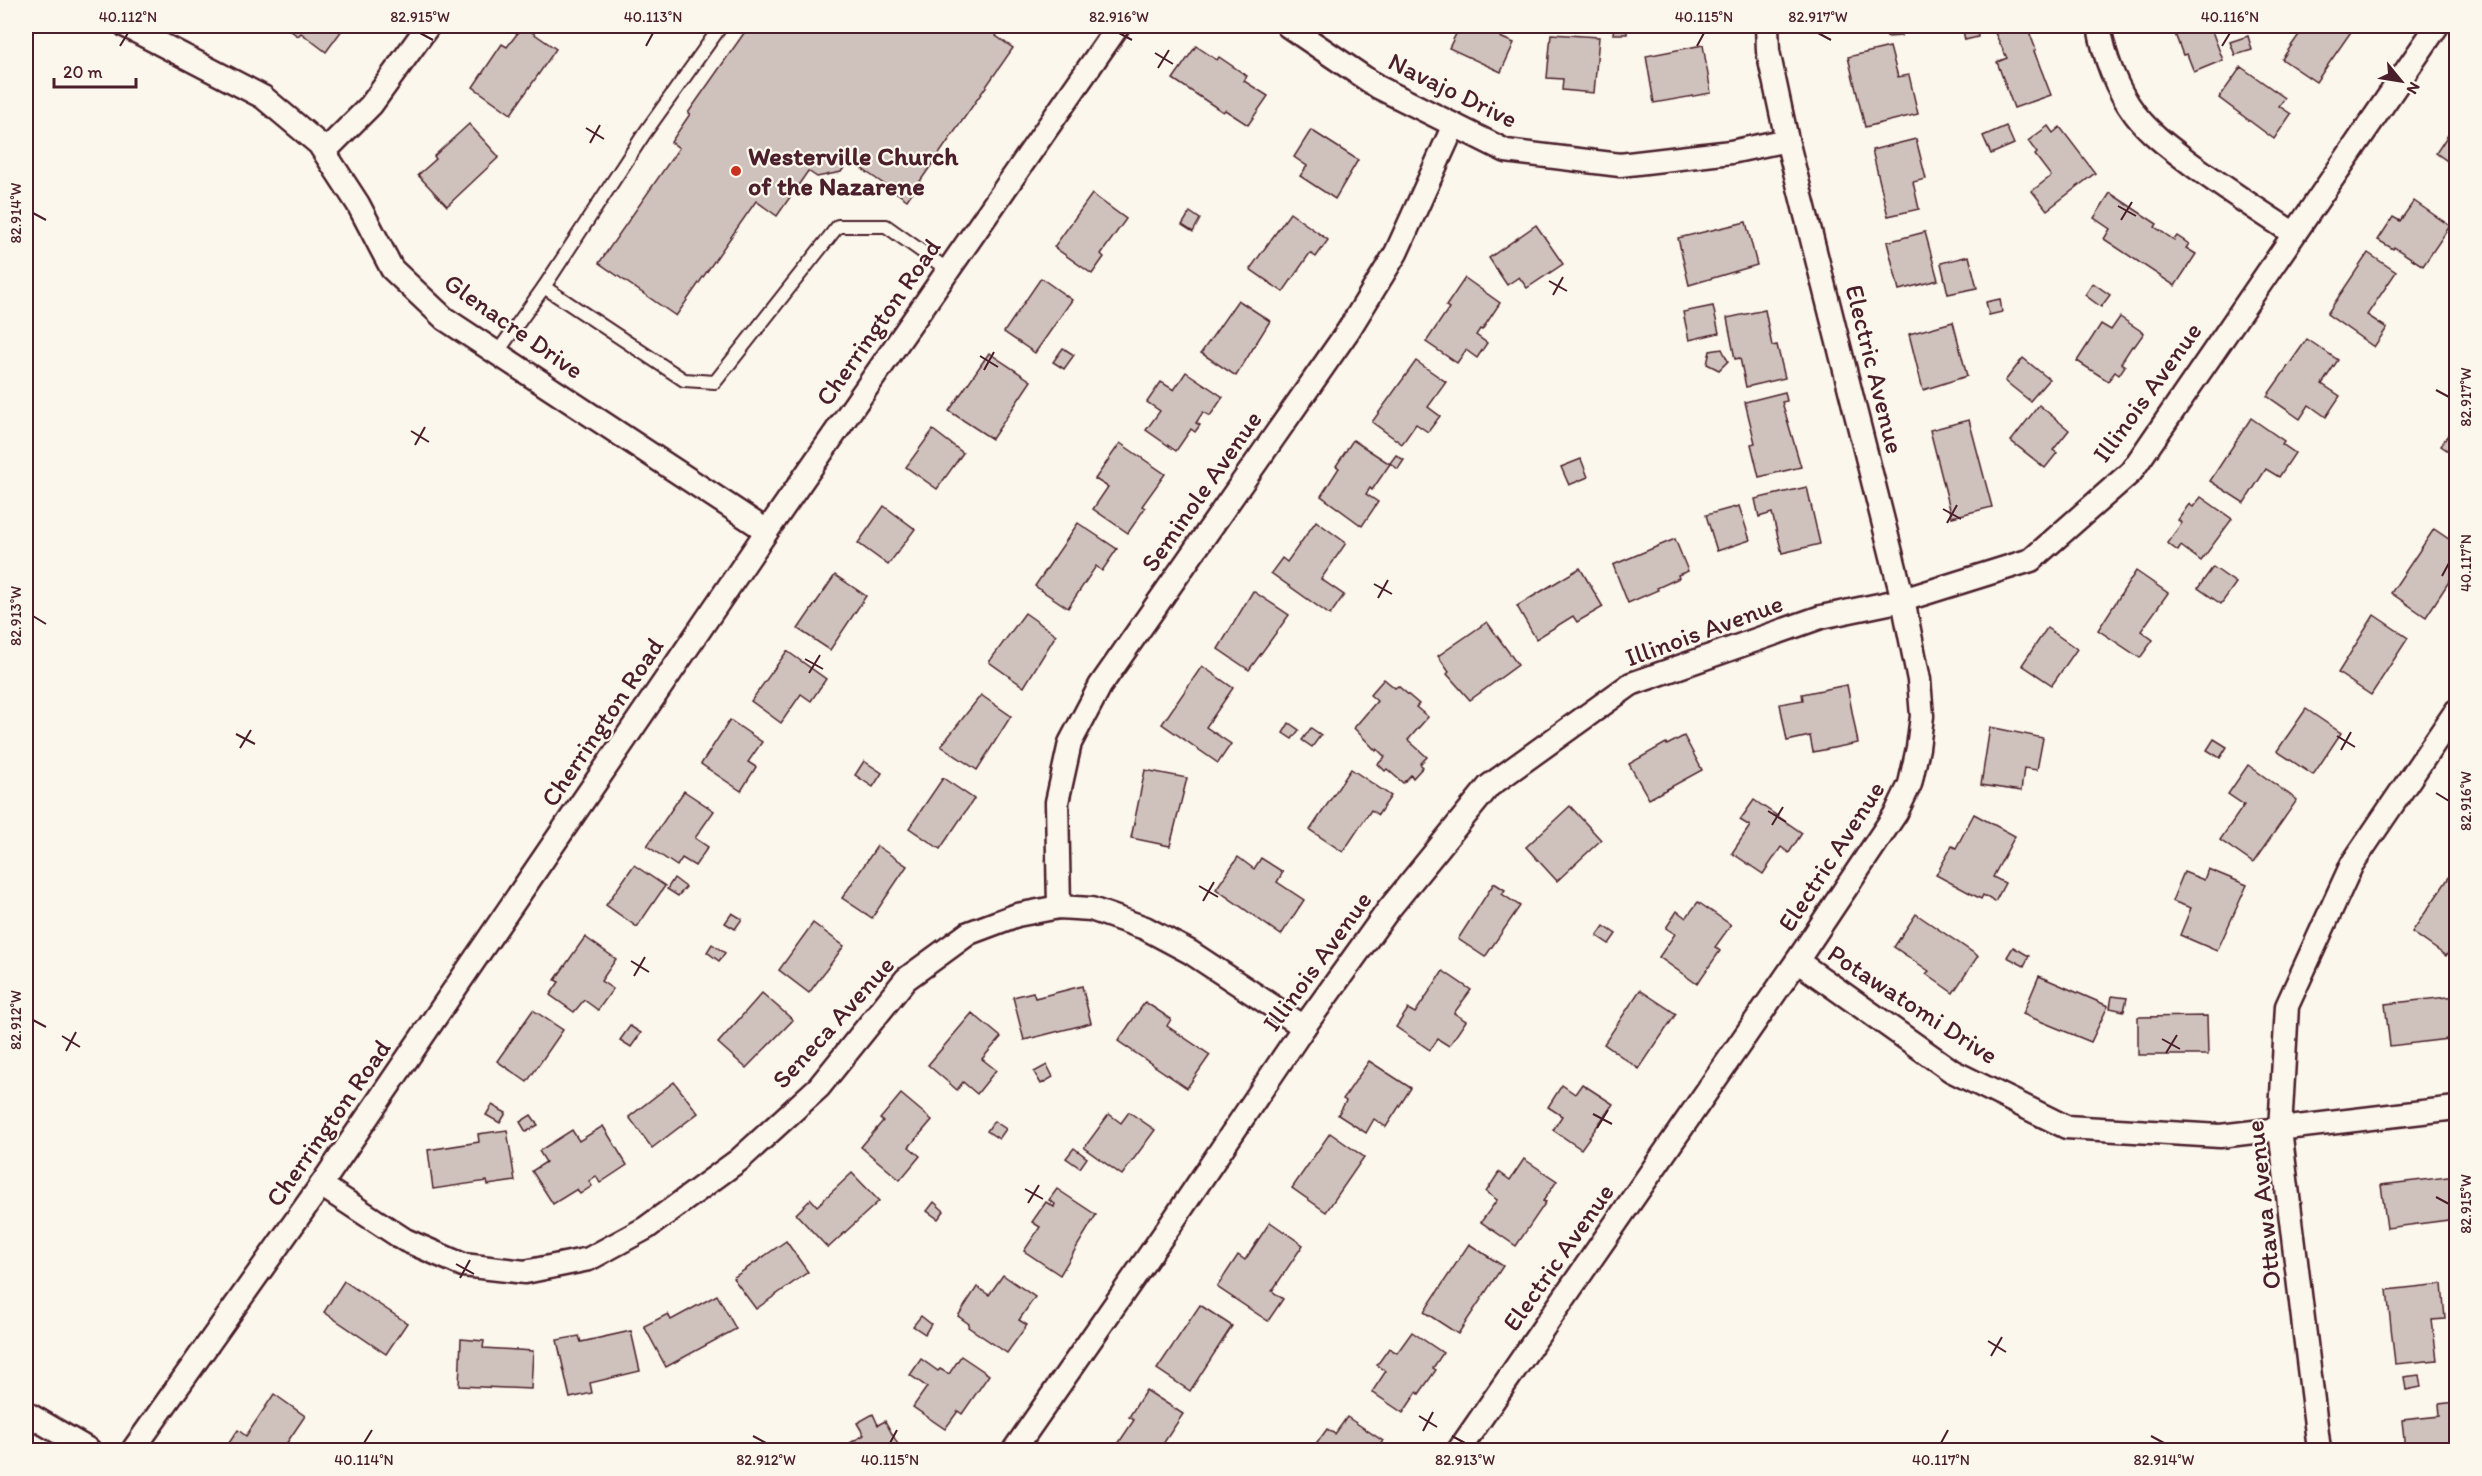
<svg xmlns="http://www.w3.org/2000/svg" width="2482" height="1476" viewBox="0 0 2482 1476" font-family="Itim,sans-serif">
	<rect width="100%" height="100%" fill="#fbf7ec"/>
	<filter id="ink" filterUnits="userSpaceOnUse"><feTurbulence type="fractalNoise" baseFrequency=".0167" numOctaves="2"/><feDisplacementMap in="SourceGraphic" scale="12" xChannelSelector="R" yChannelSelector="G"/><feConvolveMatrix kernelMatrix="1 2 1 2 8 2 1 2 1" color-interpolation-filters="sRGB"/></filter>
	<g filter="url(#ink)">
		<g fill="#cfc2bc" stroke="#4a1f2b" stroke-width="1.5">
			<polygon points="284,26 345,26 326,52 301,33 298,36"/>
			<polygon points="523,26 556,49 511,114 473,87 502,44 507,47"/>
			<polygon points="749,26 999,26 1001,28 996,36 1013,48 907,200 849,160 841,172 817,177 808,171 777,216 756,201 676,316 599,263 679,148 671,142 690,114 688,113"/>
			<polygon points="1460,26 1505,26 1500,37 1514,43 1501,72 1449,48"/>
			<polygon points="1614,26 1627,26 1627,34 1613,34"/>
			<polygon points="1886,26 1900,26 1901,36 1887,37"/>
			<polygon points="1962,26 1976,26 1978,37 1965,40"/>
			<polygon points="2009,26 2027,26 2036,50 2034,51 2051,95 2014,108 1997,62 2007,58 1994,31"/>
			<polygon points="2172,26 2210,26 2223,60 2194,72 2187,54 2183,55"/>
			<polygon points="2305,26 2355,26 2316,82 2282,59"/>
			<polygon points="1551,34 1599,37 1594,93 1562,90 1563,79 1547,78"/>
			<polygon points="2248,36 2252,50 2235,55 2230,42"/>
			<polygon points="1703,45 1711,93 1654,103 1646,56"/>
			<polygon points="1196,46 1217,60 1219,57 1247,76 1244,81 1268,96 1248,125 1225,110 1223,112 1173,79"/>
			<polygon points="1890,47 1898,77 1909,75 1918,114 1865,127 1848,57"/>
			<polygon points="2241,67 2285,98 2279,106 2291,114 2274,139 2219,98"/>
			<polygon points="469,124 499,157 447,206 418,175 436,159 434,156"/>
			<polygon points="2006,126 2014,144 1991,154 1983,136"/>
			<polygon points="2048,126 2053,133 2060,127 2095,173 2047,210 2032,191 2051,176 2035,155 2037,153 2028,141"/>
			<polygon points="2454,126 2456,126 2456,167 2436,153"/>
			<polygon points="1311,130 1358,160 1335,199 1300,176 1307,166 1294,157"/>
			<polygon points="1916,139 1926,179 1913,182 1919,209 1888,216 1872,150"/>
			<polygon points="2110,193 2157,224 2155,227 2174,240 2177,236 2189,244 2186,248 2196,254 2175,286 2104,239 2110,229 2094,218"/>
			<polygon points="1092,194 1126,219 1101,254 1104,257 1092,274 1054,247"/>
			<polygon points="2414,201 2450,226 2423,266 2394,247 2393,249 2378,240 2393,217 2400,221"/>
			<polygon points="1190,212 1200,219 1193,232 1182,225"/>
			<polygon points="1290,213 1328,240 1316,257 1310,253 1283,292 1250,269"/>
			<polygon points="1746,222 1757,265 1689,285 1678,238"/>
			<polygon points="1536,225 1563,264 1527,288 1519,277 1507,285 1489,258"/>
			<polygon points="1925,232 1938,280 1899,290 1887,242"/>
			<polygon points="2368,253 2396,272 2367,315 2387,328 2374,347 2327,314"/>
			<polygon points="1969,256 1977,288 1948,294 1941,263"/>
			<polygon points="1041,278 1072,300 1035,353 1004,332"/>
			<polygon points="1465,278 1500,303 1482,330 1480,329 1476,335 1487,343 1477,358 1466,350 1457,363 1426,342 1449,308 1446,306"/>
			<polygon points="2093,283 2110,295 2101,307 2085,295"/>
			<polygon points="2000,299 2002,312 1989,315 1986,302"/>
			<polygon points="1238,300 1270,321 1236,376 1201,353"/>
			<polygon points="1713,306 1719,333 1689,340 1683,312"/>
			<polygon points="1765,310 1772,346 1777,345 1785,378 1746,387 1740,358 1735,359 1727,318"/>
			<polygon points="2120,317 2144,333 2134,347 2132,346 2121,363 2125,366 2119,375 2115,372 2108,381 2077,361 2101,324 2111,330"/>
			<polygon points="1953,322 1967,376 1923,390 1909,334"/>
			<polygon points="2307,339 2338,360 2322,384 2340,396 2326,417 2309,405 2300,419 2267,396"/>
			<polygon points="1063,348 1074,355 1064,369 1053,362"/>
			<polygon points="1722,349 1728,361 1719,370 1707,364 1710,351"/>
			<polygon points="989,353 1031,381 992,439 949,411"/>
			<polygon points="2023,358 2049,379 2030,401 2005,381"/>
			<polygon points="1416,361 1446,382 1428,407 1440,416 1428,432 1416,424 1402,444 1372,422"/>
			<polygon points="1186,372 1223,397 1210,416 1203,412 1196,423 1200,425 1195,432 1191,429 1176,451 1146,430 1160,411 1147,402 1161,382 1174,390"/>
			<polygon points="1785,392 1787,401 1782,402 1801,467 1759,477 1751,444 1755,443 1745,402"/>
			<polygon points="2039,405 2069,430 2053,450 2057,453 2045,468 2011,441"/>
			<polygon points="2251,418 2284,441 2282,444 2295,453 2279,477 2266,469 2244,503 2210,481"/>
			<polygon points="1969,420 1992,507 1952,517 1930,430"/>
			<polygon points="2456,422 2456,456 2441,446"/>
			<polygon points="933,430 963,453 937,489 906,467"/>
			<polygon points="1353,440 1390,464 1372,490 1370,488 1366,494 1378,502 1362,526 1321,496 1339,468 1336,466"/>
			<polygon points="1120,443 1165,474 1142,506 1145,508 1128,533 1093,509 1108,487 1095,479"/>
			<polygon points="1396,455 1404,460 1398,469 1390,463"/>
			<polygon points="1581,459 1588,477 1569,485 1561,467"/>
			<polygon points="1807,487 1820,544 1782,553 1772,513 1759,517 1755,499"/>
			<polygon points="2201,497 2232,519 2201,561 2181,546 2178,551 2167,543 2182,523 2178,520 2189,504 2193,507"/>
			<polygon points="884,506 915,529 888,565 858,543"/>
			<polygon points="1739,506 1750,540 1717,551 1706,515"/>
			<polygon points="1316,521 1346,543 1321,579 1344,595 1330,615 1271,573 1282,558 1287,562"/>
			<polygon points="1078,523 1117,549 1102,571 1096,566 1068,608 1035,586"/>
			<polygon points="2434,529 2456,544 2456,571 2426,617 2391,593"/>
			<polygon points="1675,539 1688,571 1678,575 1679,578 1657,588 1658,590 1628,603 1613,565"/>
			<polygon points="2213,567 2236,583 2221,604 2198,588"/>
			<polygon points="1580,568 1603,607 1577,622 1573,616 1536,639 1517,606"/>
			<polygon points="2136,571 2168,593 2141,631 2153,640 2140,658 2098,630"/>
			<polygon points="835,575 866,596 830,650 798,629"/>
			<polygon points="1253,591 1289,615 1249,670 1218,649"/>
			<polygon points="1025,613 1056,635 1024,687 989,662"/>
			<polygon points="2374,615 2408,638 2371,695 2338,673"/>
			<polygon points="1487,622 1518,665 1470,700 1447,674 1449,672 1438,656"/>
			<polygon points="2047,628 2077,649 2052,685 2022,665"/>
			<polygon points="787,651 826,679 811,701 801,694 781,723 751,701"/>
			<polygon points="1202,666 1233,688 1206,727 1231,744 1218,763 1162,724"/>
			<polygon points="1384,679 1395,688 1398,686 1419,704 1416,707 1428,717 1408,740 1427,757 1420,764 1423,767 1413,778 1411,775 1403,783 1387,769 1385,771 1378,764 1385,757 1377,749 1376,751 1354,728 1377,701 1370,695"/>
			<polygon points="1847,685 1858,743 1813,752 1810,736 1787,741 1780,704 1803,700 1802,694"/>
			<polygon points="981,695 1011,716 977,770 941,746"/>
			<polygon points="2306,709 2341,733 2313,775 2277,751"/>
			<polygon points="730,720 762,742 748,762 756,767 741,791 701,764"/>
			<polygon points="1289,723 1299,730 1292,739 1283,733"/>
			<polygon points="1990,727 2043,738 2037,770 2024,768 2021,791 1981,785"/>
			<polygon points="1311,728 1321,735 1312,747 1302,740"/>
			<polygon points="1684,736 1702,770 1649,799 1629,764 1666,743 1667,745"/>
			<polygon points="2214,739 2227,747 2220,758 2207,750"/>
			<polygon points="864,761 882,773 873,787 855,775"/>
			<polygon points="2248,765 2297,800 2253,863 2220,840 2244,805 2228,794"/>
			<polygon points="1351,769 1391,796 1378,815 1371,810 1343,852 1310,830"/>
			<polygon points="1145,770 1187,778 1170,846 1131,838"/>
			<polygon points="943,778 974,799 940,849 909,828"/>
			<polygon points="684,791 714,811 695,838 708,847 695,866 682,858 677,866 647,846"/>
			<polygon points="1754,800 1802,833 1789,853 1781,847 1763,874 1732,853 1750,826 1740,820"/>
			<polygon points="1570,806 1601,840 1557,881 1526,847"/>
			<polygon points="1974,814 2015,836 1993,877 2005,883 1995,902 1983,895 1981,899 1936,875 1952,846 1956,848"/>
			<polygon points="877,846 907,866 872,918 842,898"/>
			<polygon points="1238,857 1254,869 1261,858 1283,872 1277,882 1304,900 1281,935 1216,889"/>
			<polygon points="634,865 665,886 637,927 606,905"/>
			<polygon points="2456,867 2456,941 2446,956 2412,932"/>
			<polygon points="2208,869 2247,885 2217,951 2180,935 2191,908 2172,901 2184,872 2204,880"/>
			<polygon points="674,878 686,887 678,896 667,889"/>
			<polygon points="1494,883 1505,890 1502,894 1520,906 1485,957 1458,939"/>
			<polygon points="1698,902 1731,925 1715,947 1720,951 1697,984 1659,957 1675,934 1666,928 1677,911 1686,918"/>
			<polygon points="732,913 742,919 735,929 725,923"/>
			<polygon points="1916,914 1978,956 1953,993 1926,974 1929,971 1894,947"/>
			<polygon points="813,923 844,946 809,993 779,970"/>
			<polygon points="1604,926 1616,934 1609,944 1597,936"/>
			<polygon points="585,937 616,959 601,981 613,989 598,1010 584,1000 574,1012 550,995 559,982 555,980"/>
			<polygon points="712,944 725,953 719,961 707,952"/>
			<polygon points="2013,947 2029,956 2024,966 2007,957"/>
			<polygon points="1443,971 1471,990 1454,1013 1466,1021 1449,1046 1438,1039 1430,1050 1396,1027 1408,1009 1415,1013"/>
			<polygon points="2039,976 2108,1006 2091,1042 2023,1014"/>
			<polygon points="1082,986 1091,1023 1024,1040 1013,997 1033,992 1035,998"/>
			<polygon points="1640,990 1676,1014 1639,1069 1604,1044"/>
			<polygon points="762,993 793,1020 746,1068 718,1043"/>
			<polygon points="2112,996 2127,998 2124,1011 2110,1008"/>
			<polygon points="2456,996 2456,1038 2390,1046 2385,1004"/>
			<polygon points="1145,1002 1171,1019 1167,1026 1210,1055 1187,1088 1118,1041"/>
			<polygon points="533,1010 563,1030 527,1082 497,1061"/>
			<polygon points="972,1013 1001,1037 982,1059 996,1070 977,1094 963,1082 957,1090 928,1065"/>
			<polygon points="2207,1016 2208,1055 2138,1055 2138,1017"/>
			<polygon points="630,1026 641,1033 631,1047 620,1040"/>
			<polygon points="1369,1061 1411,1088 1386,1127 1374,1119 1366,1133 1338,1115 1346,1101 1343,1099"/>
			<polygon points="1047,1065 1053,1077 1041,1084 1034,1072"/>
			<polygon points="674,1082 698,1113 652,1148 629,1117"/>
			<polygon points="1582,1084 1613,1104 1581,1149 1553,1130 1562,1116 1548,1107 1562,1085 1575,1094"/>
			<polygon points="901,1094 932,1120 909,1147 920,1156 900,1180 861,1147 883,1121 880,1119"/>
			<polygon points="492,1105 506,1113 500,1123 486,1115"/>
			<polygon points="1129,1112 1155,1130 1122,1175 1084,1148 1109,1114 1121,1123"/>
			<polygon points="531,1115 538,1125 526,1132 520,1122"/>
			<polygon points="994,1121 1006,1129 999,1139 987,1131"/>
			<polygon points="603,1126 627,1165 600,1183 596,1176 589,1181 592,1186 580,1194 577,1189 553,1204 532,1171 546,1162 539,1151 572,1130 579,1141"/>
			<polygon points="507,1130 515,1181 488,1185 487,1181 433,1189 428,1150 479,1142 478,1134"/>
			<polygon points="1330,1133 1364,1157 1326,1212 1292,1188"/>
			<polygon points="1074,1148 1087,1158 1080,1168 1066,1158"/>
			<polygon points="1524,1159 1557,1181 1543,1201 1546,1202 1516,1246 1481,1222 1497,1200 1486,1192 1499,1172 1510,1180"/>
			<polygon points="852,1173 879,1201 828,1248 796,1214 811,1199 817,1206"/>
			<polygon points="2456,1176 2456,1219 2387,1228 2381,1185"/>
			<polygon points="1057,1189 1096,1215 1060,1275 1024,1251 1040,1227 1032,1222 1046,1202 1054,1207 1055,1204 1049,1200"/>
			<polygon points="934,1202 944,1211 938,1219 927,1211"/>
			<polygon points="1270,1222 1303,1245 1272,1291 1283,1299 1268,1321 1217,1287 1238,1255 1245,1260"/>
			<polygon points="786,1241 808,1272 756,1309 733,1278"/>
			<polygon points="1469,1244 1503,1266 1458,1334 1424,1312"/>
			<polygon points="1003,1275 1035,1297 1019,1320 1027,1325 1007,1353 968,1327 969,1324 958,1316 977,1287 989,1295"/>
			<polygon points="344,1281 407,1323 386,1354 324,1312"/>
			<polygon points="2442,1284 2445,1319 2432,1320 2437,1360 2395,1364 2387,1290"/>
			<polygon points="717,1295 736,1329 666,1367 644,1326 668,1314 671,1320"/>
			<polygon points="1200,1305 1232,1326 1190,1391 1157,1369"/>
			<polygon points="921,1316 931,1324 925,1334 913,1326"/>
			<polygon points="631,1331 640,1371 590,1383 592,1393 570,1398 557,1340 579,1336 581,1342"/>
			<polygon points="1412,1332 1443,1353 1433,1368 1436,1370 1419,1394 1417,1392 1403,1413 1372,1392 1386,1371 1377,1365 1389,1348 1397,1353"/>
			<polygon points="461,1339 484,1341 483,1348 533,1351 531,1389 459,1386"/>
			<polygon points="961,1356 989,1375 962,1414 958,1411 945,1429 913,1407 927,1387 910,1375 921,1359 938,1371 940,1369 949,1374"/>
			<polygon points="2419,1375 2421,1387 2406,1390 2404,1377"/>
			<polygon points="1146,1390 1183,1414 1159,1450 1114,1450 1134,1420 1129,1417"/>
			<polygon points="274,1394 305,1416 282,1450 224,1450 238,1430 246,1436"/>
			<polygon points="2456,1402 2456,1450 2405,1450 2402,1420 2440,1416 2439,1404"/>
			<polygon points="873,1414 878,1425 885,1421 901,1450 838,1450 864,1435 857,1423"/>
			<polygon points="1347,1417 1383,1441 1376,1450 1312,1450 1327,1429 1335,1434"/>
		</g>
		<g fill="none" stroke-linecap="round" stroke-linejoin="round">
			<defs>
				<g id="service">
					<polyline points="544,287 644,134 721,26"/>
					<polyline points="497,353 544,287 684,380 715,382 838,226 886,226 948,270"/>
				</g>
				<g id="minor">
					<polyline points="126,26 263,97 319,144 358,204 392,269 445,319 767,531"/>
					<polyline points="1288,26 1378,87 1506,151 1620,165 1731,152 1787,140"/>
					<path d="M2099 26C2104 56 2116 89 2135 114 2151 135 2173 150 2194 166 2226 189 2259 211 2293 233"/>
					<polyline points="325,151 371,105 428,26"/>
					<polyline points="1059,907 1057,802 1070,743 1100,686 1348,331 1396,253 1454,125"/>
					<polyline points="1797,961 1952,1071 2066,1127 2220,1136 2456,1108"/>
					<polyline points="321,1185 405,1240 463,1265 525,1272 589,1259 646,1228 739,1160 819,1087 906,979 969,933 1017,915 1059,907 1091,909 1145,928 1190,952 1304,1027"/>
					<polyline points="26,1413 89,1450"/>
					<polyline points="133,1450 321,1185 767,531 1118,26"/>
					<polyline points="1014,1450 1171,1224 1304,1027 1389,909 1489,786 1631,684 1821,617 1903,600 2031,560 2131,472 2437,26"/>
					<polyline points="1459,1450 1797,961 1896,813 1910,784 1918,748 1922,716 1919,680 1903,600 1787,140 1768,51 1767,26"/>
					<polyline points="2319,1450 2280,1130 2287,1006 2352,864 2456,711"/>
				</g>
			</defs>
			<use href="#service" stroke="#4a1f2b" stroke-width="16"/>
			<use href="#minor" stroke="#4a1f2b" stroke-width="27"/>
			<use href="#service" stroke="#fbf7ec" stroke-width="12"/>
			<use href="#minor" stroke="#fbf7ec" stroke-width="22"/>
		</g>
	</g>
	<path fill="none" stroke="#4a1f2b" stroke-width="2" d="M420 33 433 40M1119 33 1132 40M1818 33 1831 40M120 46 128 33M646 46 653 33M1697 46 1704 33M2222 46 2230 33M1155 53 1173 64M1158 68 1169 50M586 128 604 139M590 143 600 125M2118 206 2136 216M33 213 46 220M2121 220 2132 202M1549 281 1567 291M1553 295 1563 277M980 356 998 367M984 370 994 352M2436 390 2449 397M411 431 429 442M415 445 425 427M1943 509 1961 519M1947 523 1957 505M2442 576 2449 563M1374 584 1392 594M1378 598 1388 580M33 616 46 624M805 659 823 669M809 673 820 655M236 734 255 744M2337 736 2355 747M240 748 251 730M2341 750 2351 732M2436 793 2449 801M1768 811 1786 822M1772 825 1783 807M1199 886 1218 897M1203 901 1214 882M631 961 649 972M634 976 645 957M33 1020 46 1027M62 1036 80 1047M2162 1039 2180 1049M66 1051 76 1032M2166 1053 2177 1035M1593 1114 1612 1124M1597 1128 1608 1110M1025 1189 1043 1199M2436 1197 2449 1204M1028 1203 1039 1185M456 1264 474 1274M460 1278 470 1260M1988 1341 2006 1352M1991 1356 2002 1337M1419 1416 1437 1427M1423 1431 1433 1412M753 1436 766 1443M1452 1436 1465 1443M2151 1436 2164 1443M364 1443 372 1430M890 1443 897 1430M1941 1443 1948 1430"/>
	<circle fill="#c8321e" stroke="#fbf7ec" stroke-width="2" cx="736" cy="171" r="6"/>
	<g text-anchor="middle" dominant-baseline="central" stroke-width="4.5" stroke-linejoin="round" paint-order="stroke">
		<g font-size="26" fill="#4a1f2b" stroke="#fbf7ec">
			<text transform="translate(1453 90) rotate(26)">Navajo Drive</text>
			<text transform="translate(878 322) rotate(-55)">Cherrington Road</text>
			<text transform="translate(514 326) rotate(35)">Glenacre Drive</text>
			<text transform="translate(1875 369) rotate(76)">Electric Avenue</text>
			<text transform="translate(2147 392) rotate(-54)">Illinois Avenue</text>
			<text transform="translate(1201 491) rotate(-55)">Seminole Avenue</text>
			<text transform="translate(1704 630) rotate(-20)">Illinois Avenue</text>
			<text transform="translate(602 722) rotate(-56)">Cherrington Road</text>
			<text transform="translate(1831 856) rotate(-57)">Electric Avenue</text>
			<text transform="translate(1317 961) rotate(-54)">Illinois Avenue</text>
			<text transform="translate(1913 1004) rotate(33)">Potawatomi Drive</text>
			<text transform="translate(833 1022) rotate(-48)">Seneca Avenue</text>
			<text transform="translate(328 1123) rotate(-55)">Cherrington Road</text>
			<text transform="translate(2263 1205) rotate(-96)">Ottawa Avenue</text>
			<text transform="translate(1558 1257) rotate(-55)">Electric Avenue</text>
		</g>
		<g font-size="26" font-weight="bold" fill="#4a1f2b" stroke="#fbf7ec" text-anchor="start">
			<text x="748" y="156">Westerville Church<tspan x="748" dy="30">of the Nazarene</tspan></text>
		</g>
	</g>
	<rect width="2482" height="1476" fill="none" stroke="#fbf7ec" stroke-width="66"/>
	<g transform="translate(2401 81) rotate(120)" stroke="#fbf7ec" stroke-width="4.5" paint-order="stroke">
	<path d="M0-4.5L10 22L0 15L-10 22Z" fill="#4a1f2b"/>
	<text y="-9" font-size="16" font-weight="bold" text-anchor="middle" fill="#4a1f2b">N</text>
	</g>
	<path d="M54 78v9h82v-9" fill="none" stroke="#4a1f2b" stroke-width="3"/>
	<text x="63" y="78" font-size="18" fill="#4a1f2b" stroke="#fbf7ec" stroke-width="4.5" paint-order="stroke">20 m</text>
	<rect x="33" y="33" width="2416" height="1410" fill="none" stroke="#4a1f2b" stroke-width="2"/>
	<g font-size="15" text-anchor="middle" fill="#4a1f2b">
		<text x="128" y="22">40.112°N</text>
		<text x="420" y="22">82.915°W</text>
		<text x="653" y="22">40.113°N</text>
		<text x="1119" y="22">82.916°W</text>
		<text x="1704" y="22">40.115°N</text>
		<text x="1818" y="22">82.917°W</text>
		<text x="2230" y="22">40.116°N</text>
		<text transform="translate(16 213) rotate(-90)" y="5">82.914°W</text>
		<text transform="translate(2466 397) rotate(-90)" y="5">82.917°W</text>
		<text transform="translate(2466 563) rotate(-90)" y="5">40.117°N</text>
		<text transform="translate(16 616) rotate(-90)" y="5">82.913°W</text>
		<text transform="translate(2466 801) rotate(-90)" y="5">82.916°W</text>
		<text transform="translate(16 1020) rotate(-90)" y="5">82.912°W</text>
		<text transform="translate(2466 1204) rotate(-90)" y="5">82.915°W</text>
		<text x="364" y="1465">40.114°N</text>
		<text x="766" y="1465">82.912°W</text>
		<text x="890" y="1465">40.115°N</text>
		<text x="1465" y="1465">82.913°W</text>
		<text x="1941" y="1465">40.117°N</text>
		<text x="2164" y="1465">82.914°W</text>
	</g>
</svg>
